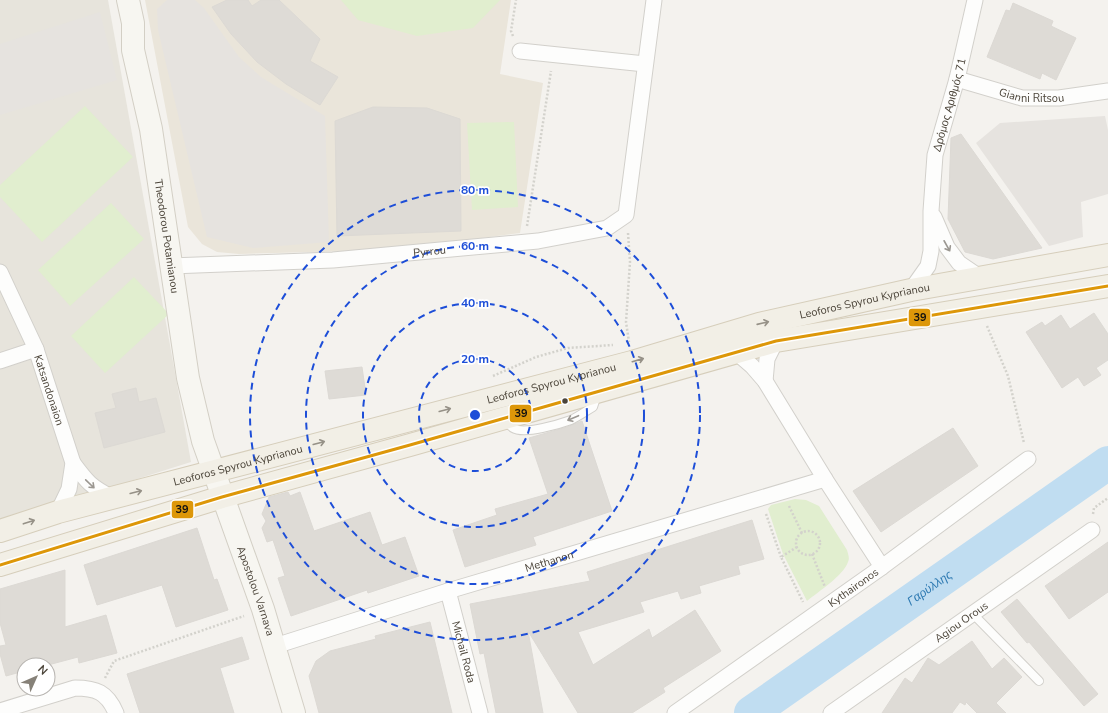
<svg xmlns="http://www.w3.org/2000/svg" width="1108" height="713" viewBox="0 0 1108 713" font-family="'Nunito Sans',sans-serif">
	<rect width="100%" height="100%" fill="#f4f2ee"/>
	<polygon fill="#e7e4dc" points="0,0 108,0 191,462 0,522"/>
	<polygon fill="#eae5da" points="145,0 511,0 500,74 543,83 520,233 391,250 239,254 217,252 202,244 188,227"/>
	<g fill="#e1eecf">
		<polygon points="341,0 500,0 473,28 417,36 358,20"/>
		<polygon points="85,106 133,157 42,242 0,197 0,185"/>
		<polygon points="514,122 518,207 472,210 467,123"/>
		<polygon points="111,203 144,239 70,306 38,270"/>
		<polygon points="134,277 169,314 105,373 71,336"/>
		<path d="M795 499 806 500 819 506 847 550C848 554 850 558 848 562 843 576 819 591 807 601L783 554 768 509 771 505Z"/>
	</g>
	<g fill="#e6e3df">
		<polygon points="167,0 195,0 204,8 239,57 261,77 325,116 329,242 253,248 207,237 158,30 157,9"/>
		<polygon points="100,12 117,80 0,115 0,44"/>
		<polygon points="1105,116 1108,130 1108,194 1081,202 1083,237 1049,246 976,143 1000,123"/>
	</g>
	<g fill="none" stroke-linecap="round" stroke-linejoin="round">
		<path stroke="#c0ddf1" stroke-width="34" id="s1" d="M751 713 1108 463"/>
	</g>
	<g fill="#dedbd6" stroke="#dcd9d4">
		<polygon points="227,0 248,0 252,6 261,0 279,0 320,39 310,61 338,77 320,105 286,84 257,62 231,34 212,7"/>
		<polygon points="1013,3 1053,21 1051,26 1076,38 1056,80 1042,73 1040,79 987,57 1006,10 1010,11"/>
		<polygon points="373,107 427,108 460,119 461,231 337,236 335,121"/>
		<polygon points="961,134 1042,248 993,259 965,252 948,219 951,138"/>
		<polygon points="1094,313 1108,334 1108,360 1096,368 1101,375 1084,386 1078,377 1062,388 1026,332 1042,322 1045,326 1061,315 1070,329"/>
		<polygon points="362,367 366,395 329,399 325,371"/>
		<polygon points="136,388 139,402 156,398 165,432 104,448 95,413 116,408 112,394"/>
		<polygon points="582,421 612,511 533,537 536,545 465,567 453,530 497,515 495,509 548,494 529,438 567,427"/>
		<polygon points="953,428 978,466 881,532 853,491"/>
		<polygon points="288,492 290,496 300,492 314,531 370,512 382,545 405,537 419,576 368,593 367,590 291,616 278,578 285,576 273,540 267,542 262,528 266,521 262,514 269,497"/>
		<polygon points="752,520 764,559 738,566 740,574 699,586 701,593 681,599 678,591 640,602 644,612 578,632 593,665 649,629 652,638 695,610 721,651 663,688 665,692 632,713 578,713 528,631 543,713 496,713 484,653 480,654 470,604 590,581 587,572"/>
		<polygon points="197,528 214,580 217,579 228,610 176,627 162,585 97,605 84,565"/>
		<polygon points="1108,542 1108,592 1069,619 1045,586"/>
		<polygon points="65,570 65,627 106,615 117,653 79,663 78,657 48,665 24,665 24,671 6,676 0,654 0,646 6,645 0,623 0,589"/>
		<polygon points="1017,599 1098,694 1084,706 1029,642 1027,643 1001,612"/>
		<polygon points="430,622 452,713 319,713 309,676 316,661 330,651 376,639 375,636"/>
		<polygon points="242,637 249,659 220,668 234,713 140,713 127,674"/>
		<polygon points="972,641 992,669 1004,658 1022,677 996,703 1006,713 977,713 966,702 965,705 960,702 952,713 882,713 905,678 912,683 928,658 939,665"/>
	</g>
	<g fill="none" stroke-linecap="round" stroke-linejoin="round">
		<defs>
			<g id="service">
				<path d="M505 419C507 422 510 426 513 428 524 435 560 424 571 420 579 416 586 411 593 407L597 395"/>
				<polyline points="973,614 1039,681"/>
			</g>
			<g id="minor">
				<polyline points="520,51 645,64"/>
				<path id="s2" d="M957 79 1022 98H1059L1108 91"/>
				<polyline points="934,217 947,247 959,263 981,278"/>
				<path id="s3" d="M171 266 333 260 538 241 607 228 626 215 654 0"/>
				<path id="s4" d="M0 272 36 349 73 463 69 489 58 512"/>
				<path id="s5" d="M911 290 928 266 931 251V211L935 155 957 79 975 0"/>
				<polyline points="737,353 752,366 765,381 825,479 882,567"/>
				<polyline points="0,361 36,349"/>
				<polyline points="765,381 767,359 776,341"/>
				<path d="M73 463C87 482 91 487 113 498"/>
				<path id="s6" d="M448 591 480 713"/>
				<path id="s7" d="M275 646 448 591 825 479"/>
				<path d="M0 711 75 688C96 688 107 692 116 713"/>
				<path id="s8" d="M675 713 882 567 1028 459"/>
				<path id="s9" d="M831 713 1092 530"/>
			</g>
			<g id="secondary">
				<path id="s10" d="M128 0 133 23V50L151 129 188 378 203 441 263 609 294 713"/>
			</g>
			<g id="primary">
				<path id="s11" d="M0 531 58 512 632 362 759 324 911 290 1108 255"/>
				<polyline points="0,565 222,497 410,445 776,341 1108,286"/>
			</g>
		</defs>
		<use href="#service" stroke="#d2d0cb" stroke-width="10"/>
		<use href="#minor" stroke="#d2d0cb" stroke-width="17"/>
		<use href="#secondary" stroke="#d3cfc5" stroke-width="24"/>
		<use href="#primary" stroke="#d6cebb" stroke-width="24"/>
		<g stroke="#d3d2cc" stroke-width="2.5" stroke-dasharray="2 2" stroke-linecap="butt">
			<polyline points="513,36 511,31 516,0"/>
			<polyline points="527,226 551,71"/>
			<polyline points="628,233 630,262 626,322 629,342"/>
			<polyline points="987,326 1008,376 1024,443"/>
			<polyline points="493,376 536,357 568,348 613,345"/>
			<polyline points="789,506 802,533"/>
			<polyline points="766,514 781,557"/>
			<polyline points="1093,514 1094,508 1108,498"/>
			<circle cx="808" cy="543" r="12"/>
			<polyline points="797,547 781,557 803,602"/>
			<polyline points="812,554 825,587"/>
			<polyline points="105,678 114,661 244,616"/>
		</g>
		<use href="#service" stroke="#fdfdfc" stroke-width="8"/>
		<use href="#minor" stroke="#fdfdfc" stroke-width="15"/>
		<use href="#secondary" stroke="#f7f6f1" stroke-width="22"/>
		<use href="#primary" stroke="#f2efe6" stroke-width="22"/>
		<defs>
			<polyline id="bus-1" points="0,565 222,497 410,445 776,341 1108,286"/>
		</defs>
		<use href="#bus-1" stroke="#fff" stroke-width="6"/>
		<use href="#bus-1" stroke="#dd9709" stroke-width="3"/>
	</g>
	<defs><path id="oneway-shaft" d="M-6 0H5M1.5-3L5.5 0L1.5 3" fill="none" stroke-width="1.6" stroke-linecap="round" stroke-linejoin="round"/></defs>
	<g stroke="#9b9791">
		<use href="#oneway-shaft" transform="translate(947 246) rotate(61)"/>
		<use href="#oneway-shaft" transform="translate(573 418) rotate(157)"/>
		<use href="#oneway-shaft" transform="translate(90 484) rotate(44)"/>
	</g>
	<g stroke="#969187">
		<use href="#oneway-shaft" transform="translate(763 323) rotate(-13)"/>
		<use href="#oneway-shaft" transform="translate(638 360) rotate(-16)"/>
		<use href="#oneway-shaft" transform="translate(445 410) rotate(-15)"/>
		<use href="#oneway-shaft" transform="translate(319 443) rotate(-15)"/>
		<use href="#oneway-shaft" transform="translate(136 492) rotate(-14)"/>
		<use href="#oneway-shaft" transform="translate(29 522) rotate(-18)"/>
	</g>
	<g fill="none" stroke="#1d4ed8" stroke-width="2" stroke-dasharray="7 5">
		<circle cx="475" cy="415" r="56"/>
		<circle cx="475" cy="415" r="112"/>
		<circle cx="475" cy="415" r="169"/>
		<circle cx="475" cy="415" r="225"/>
	</g>
	<circle fill="#4b4439" stroke="#fff" stroke-width="1.5" cx="565" cy="401" r="3.5"/>
	<g text-anchor="middle" dominant-baseline="central" stroke-width="3.5" stroke-linejoin="round" paint-order="stroke">
		<g font-size="11" fill="#4b4439" stroke="#fff">
			<text stroke="none"><textPath href="#s2" startOffset="77">Gianni Ritsou</textPath></text>
			<text stroke="none"><textPath href="#s5" startOffset="193">Δρόμος Αριθμός 71</textPath></text>
			<text stroke="none"><textPath href="#s10" startOffset="240">Theodorou Potamianou</textPath></text>
			<text stroke="none"><textPath href="#s3" startOffset="259">Pyrrou</textPath></text>
			<text stroke="none"><textPath href="#s11" startOffset="895">Leoforos Spyrou Kyprianou</textPath></text>
			<text stroke="none"><textPath href="#s11" startOffset="571">Leoforos Spyrou Kyprianou</textPath></text>
			<text stroke="none"><textPath href="#s4" startOffset="128">Katsandonaion</textPath></text>
			<text stroke="none"><textPath href="#s11" startOffset="247">Leoforos Spyrou Kyprianou</textPath></text>
			<text stroke="none"><textPath href="#s7" startOffset="287">Methanon</textPath></text>
			<text stroke="none"><textPath href="#s8" startOffset="218">Kythaironos</textPath></text>
			<text stroke="none"><textPath href="#s10" startOffset="607">Apostolou Varnava</textPath></text>
			<text stroke="none"><textPath href="#s9" startOffset="159">Agiou Orous</textPath></text>
			<text stroke="none"><textPath href="#s6" startOffset="63">Michail Roda</textPath></text>
		</g>
		<g font-size="12" font-style="italic" fill="#2e7ab2" stroke="#fff">
			<text stroke="none"><textPath href="#s1" startOffset="218">Γαρύλλης</textPath></text>
		</g>
	</g>
	<circle cx="475" cy="415" r="6" fill="#1d4ed8" stroke="#fff" stroke-width="2"/>
	<g font-size="12" text-anchor="middle" font-weight="bold" fill="#1d4ed8" stroke="#fff" stroke-width="3.5" stroke-linejoin="round" paint-order="stroke">
		<text x="475" y="194">80 m</text>
		<text x="475" y="250">60 m</text>
		<text x="475" y="307">40 m</text>
		<text x="475" y="363">20 m</text>
	</g>
	<g stroke="#fff" stroke-width="1.5">
		<rect x="908" y="308" width="23" height="19" rx="4" fill="#dd9709"/>
		<rect x="509" y="404" width="23" height="19" rx="4" fill="#dd9709"/>
		<rect x="171" y="500" width="23" height="19" rx="4" fill="#dd9709"/>
	</g>
	<g font-size="11" text-anchor="middle" font-weight="bold" fill="#111">
		<text x="920" y="321">39</text>
		<text x="521" y="417">39</text>
		<text x="182" y="513">39</text>
	</g>
	<g transform="translate(36 677) rotate(45)"><circle r="19" fill="#ffffff" stroke="#b7b4b0"/>
	<path d="M0-3L7 15L0 10L-7 15Z" fill="#868178"/>
	<text y="-6" font-size="11" font-weight="bold" text-anchor="middle" fill="#4b4439">N</text>
	</g>
</svg>
